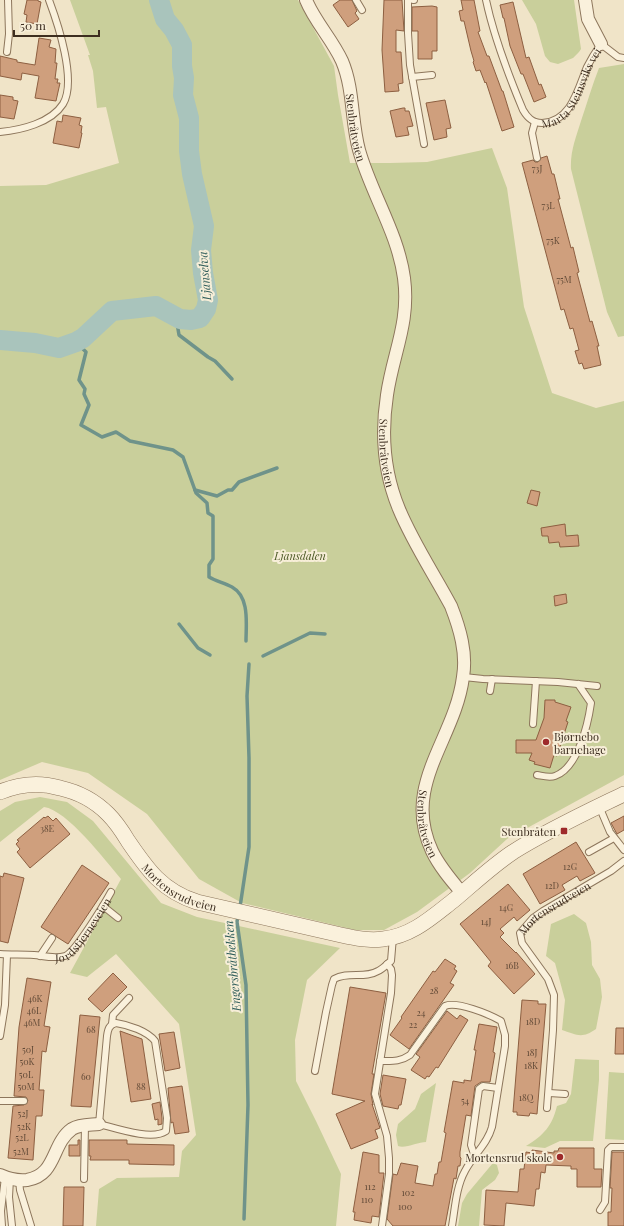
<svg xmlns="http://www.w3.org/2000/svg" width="624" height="1226" viewBox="0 0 624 1226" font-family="'Playfair Display',serif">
	<rect width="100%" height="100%" fill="#f0e4c8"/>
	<g fill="#c9cf9b">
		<polygon points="70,0 298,0 334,66 338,95 350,163 390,163 427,162 492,148 507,188 524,307 552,393 596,408 624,401 624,775 507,839 470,873 417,912 384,930 355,930 242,903 199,879 147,814 88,773 42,762 0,780 0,186 46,185 119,163 106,107 97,108 93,71 88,55 90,55"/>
		<polygon points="522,0 574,0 581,49 579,52 573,58 558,64 550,62 545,56 536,24"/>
		<path d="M624 64V336L618 337 607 312 571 169C570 152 576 137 581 121 587 103 592 86 599 68Z"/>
		<path d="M40 797 67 802 93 821 161 903 197 917 340 948 307 980 295 1040 296 1081 316 1121 341 1174 336 1226H96L99 1189 117 1178 179 1177 182 1151 196 1135 179 1024 116 954 87 977 70 973 121 879C105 860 67 810 44 807L0 842V811L15 802Z"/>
		<path d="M574 914 586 923 591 942 592 965 600 979 602 997 596 1029C582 1039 577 1035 562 1030L565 1000 555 963 546 956 551 924Z"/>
		<path d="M575 1059 599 1060V1080L593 1141H560L545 1148 526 1146C544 1135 552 1126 557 1106L566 1103 571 1094Z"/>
		<polygon points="609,1072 624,1073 624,1140 605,1139"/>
		<path d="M436 1083 426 1142C418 1142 405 1149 398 1146L396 1135 398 1124 415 1109 421 1094Z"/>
		<polygon points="493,1163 497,1165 499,1173 495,1180 482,1190 479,1226 458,1226 462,1203 467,1194"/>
	</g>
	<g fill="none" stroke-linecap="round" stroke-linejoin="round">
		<g stroke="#6f938a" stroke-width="3.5">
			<polyline points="176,317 179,335 208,357 215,361 232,379"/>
			<path d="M76 342 86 352 79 380 85 389 84 394 89 405 81 425 102 437 116 432 130 441 173 450 183 457 196 493 207 503 208 513 213 516V559L209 565V577C216 581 224 583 232 587 250 597 246 624 246 641"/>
			<polyline points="195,490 217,496 228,490 232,490 239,482 277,468"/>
			<polyline points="179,624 198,648 210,655"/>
			<polyline points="263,656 310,633 325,634"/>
			<polyline points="240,907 249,847 249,758 247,696 249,664"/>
			<polyline points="238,915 237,922 246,985 248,1105 244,1219"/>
		</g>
		<polyline stroke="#a9c4bc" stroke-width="20" points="0,340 35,343 59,348 76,342 83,338 112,311 156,306 180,319 191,320 200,318 206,309 208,300 203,273 201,250 204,226 192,174 189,151 189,118 183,95 184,78 182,66 182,45 174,30 165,19 159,0"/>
	</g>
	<g fill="#cf9f7d" stroke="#8d5f41">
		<polygon points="27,0 38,0 38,1 41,2 37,24 26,22 27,15 24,14"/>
		<polygon points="340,0 352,0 357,11 355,13 359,19 348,27 333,5"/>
		<polygon points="384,0 402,0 404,31 396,30 396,52 401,52 403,83 398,84 399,91 385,92 382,50"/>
		<polygon points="461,0 474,0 480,31 478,32 487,56 489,56 502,91 503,91 514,127 502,131 486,82 485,83 480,70 476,71 473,62 474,61 471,51 464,21 461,21 459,11 463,10"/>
		<polygon points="513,2 526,58 529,57 539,85 541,84 546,97 534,102 523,74 521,74 510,46 504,18 503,18 500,5"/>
		<polygon points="432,6 437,7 437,51 432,51 432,59 418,59 418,31 412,31 412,7"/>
		<polygon points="39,38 51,40 49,47 56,49 55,63 57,63 55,79 58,79 57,83 60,83 56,101 35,98 39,76 22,73 21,80 0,76 0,56 17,60 17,62 35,65"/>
		<polygon points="0,95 13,97 13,100 18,101 14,119 0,117"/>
		<polygon points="445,100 451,128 446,129 447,137 434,140 426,103"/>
		<polygon points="403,108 405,108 405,111 409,111 413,126 407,127 409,135 396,137 390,111"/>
		<polygon points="63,115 81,118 79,125 82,126 81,133 82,133 79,148 53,143 57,121 62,122"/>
		<polygon points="547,156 552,174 554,174 560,199 558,199 571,248 573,247 579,272 577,273 590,322 592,321 599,346 597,346 601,365 584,369 582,363 579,364 575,351 579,350 573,328 570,329 564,309 561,310 522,163 533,160 535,162 538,162 541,158"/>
		<polygon points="531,490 540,492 537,506 527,503"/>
		<polygon points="565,524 566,536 578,535 579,546 560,547 559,542 549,543 548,536 542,536 541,528"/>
		<polygon points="566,594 567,603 555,606 554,596"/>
		<polygon points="545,700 555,700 555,702 571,707 566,721 568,722 557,756 554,755 550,768 534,764 535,762 529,760 532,753 516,753 516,740 536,740 544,718"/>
		<polygon points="48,816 53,821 56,818 70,834 30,868 17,852 20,849 16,844 19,841 17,840 44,817 45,818"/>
		<polygon points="624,816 624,830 617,834 611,823"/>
		<polygon points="576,842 595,873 580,881 577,876 562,885 565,890 540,904 523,874"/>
		<polygon points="82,865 109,883 68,944 41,927"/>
		<polygon points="4,873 24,878 8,943 0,941 0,876 3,877"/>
		<polygon points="508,884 530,910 517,921 514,917 500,929 504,933 500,937 516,953 516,952 535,974 514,994 488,966 491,962 460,924"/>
		<polygon points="445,959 456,966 454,969 457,971 450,983 454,985 409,1049 390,1035 402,1018 401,1017 433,971 435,972"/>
		<polygon points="113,973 127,987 102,1012 88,999"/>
		<polygon points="27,978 51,982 44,1026 50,1027 46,1052 42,1051 39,1090 44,1090 42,1116 36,1116 33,1160 8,1158 13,1106 24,1105 28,1101 26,1097 14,1096 19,1027"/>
		<polygon points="350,987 386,993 372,1074 374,1074 371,1094 373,1105 372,1104 380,1128 375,1130 378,1138 351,1149 336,1114 365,1101 332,1094"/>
		<polygon points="522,1000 538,1001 538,1004 546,1004 537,1114 530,1113 529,1116 517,1115 517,1112 513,1112"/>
		<polygon points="447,1011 457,1019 460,1015 468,1020 438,1068 436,1067 429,1077 427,1076 425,1079 411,1070 420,1057 416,1054"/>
		<polygon points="80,1015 100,1017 91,1107 71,1106"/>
		<polygon points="479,1024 497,1027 493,1052 495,1053 490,1082 481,1082 475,1086 471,1116 466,1115 460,1152 460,1157 461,1158 460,1166 458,1166 456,1179 454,1178 445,1226 393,1226 387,1219 393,1174 397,1175 401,1163 418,1166 415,1183 433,1186 435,1174 437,1174 439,1162 441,1162 446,1133 444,1132 453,1081 464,1083 464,1080 471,1081 476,1050 474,1050"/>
		<polygon points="616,1028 624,1028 624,1054 615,1054"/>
		<polygon points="120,1031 142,1039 151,1099 131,1102"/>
		<polygon points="174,1032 180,1068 165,1071 159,1034"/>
		<polygon points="383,1075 406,1079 401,1105 399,1105 398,1109 383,1106 380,1094"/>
		<polygon points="182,1086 189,1132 175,1134 173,1122 171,1123 168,1088"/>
		<polygon points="160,1102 162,1118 162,1124 158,1125 158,1119 155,1120 152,1104"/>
		<polygon points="78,1140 80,1140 80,1156 69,1156 69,1145 78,1145"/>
		<polygon points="89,1140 127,1140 127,1144 174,1145 174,1165 129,1164 129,1160 90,1160 91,1156 89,1156"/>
		<polygon points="559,1148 594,1148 594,1169 602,1169 601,1187 577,1187 577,1169 571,1169 571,1166 546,1165 545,1173 541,1172 539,1189 536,1189 534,1206 506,1203 504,1226 484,1225 486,1190 518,1192 520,1169 524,1169 526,1152 532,1153 532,1150 554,1153 554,1151 558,1151"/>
		<polygon points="363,1152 379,1155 379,1173 384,1173 379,1217 372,1216 371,1223 354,1220 355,1212 353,1212"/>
		<polygon points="612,1152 624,1152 624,1226 608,1226 608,1212 611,1212 612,1188 610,1188"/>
		<polygon points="64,1187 84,1187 83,1226 63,1226"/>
	</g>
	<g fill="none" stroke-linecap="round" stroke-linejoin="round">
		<defs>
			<g id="service">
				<polyline points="356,0 362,10"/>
				<polyline points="408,0 408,33 410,65 424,144"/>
				<polyline points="413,0 414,0"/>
				<path id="s1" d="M486 0C494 38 508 74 523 110 527 117 532 123 542 123 571 122 578 89 587 67 591 59 596 51 601 44L618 57 624 58"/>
				<polyline points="7,52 9,34 8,0"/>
				<polyline points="412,77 432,75"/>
				<polyline points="535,122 532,133 537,158"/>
				<path d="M0 132C21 130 51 123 63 104 77 81 58 24 49 0"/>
				<polyline points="464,677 483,679 558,682 597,686"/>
				<polyline points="490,691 492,679"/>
				<polyline points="533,724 536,681"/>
				<path d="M537 775C543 776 549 778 555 776 578 768 588 724 591 703L578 684"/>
				<polyline points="599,806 610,832 624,850"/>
				<polyline points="589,852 614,838"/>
				<polyline points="103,906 118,918"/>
				<path id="s2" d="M0 954C11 955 23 954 34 955 44 956 55 959 65 956 75 953 105 903 111 892"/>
				<polyline points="40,956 52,938"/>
				<path d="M116 1023C129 1025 147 1031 155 1041L167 1118 166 1131C152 1141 115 1128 99 1124L107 1036C108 1029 109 1025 116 1023Z"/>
				<polyline points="112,1024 113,1015 129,998"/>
				<polyline points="0,1036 5,1005 7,955"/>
				<path d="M380 1061C392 1061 400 1062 410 1055L445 1006C457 1001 489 1014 501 1021L505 1035V1046L492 1127C487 1145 473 1155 465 1171 456 1187 455 1209 452 1226"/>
				<path d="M315 1071 326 1012 332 985 334 979C348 971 365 979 378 971 383 969 387 964 391 961L393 937"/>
				<polyline points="549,1093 565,1094"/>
				<polyline points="0,1101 24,1101"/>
				<path id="s3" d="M547 1108 553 1030 554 995 548 979 522 943 520 933 533 918 543 911 611 871 624 861"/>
				<polyline points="475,1157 471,1145 479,1089 483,1086 498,1088"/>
				<polyline points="10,1179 9,1197 12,1226"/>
				<polyline points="84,1179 85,1125"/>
				<polyline points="19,1180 20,1190 31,1226"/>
				<polyline points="600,1210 605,1202 608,1150 611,1147 624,1147"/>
				<polyline points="2,1226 1,1211 5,1177"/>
				<polyline points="382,1226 389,1174 389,1158 387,1136 375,1094 391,993 392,975 391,969 387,964"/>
			</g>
			<g id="minor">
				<path id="s4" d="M306 0C315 22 332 39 342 61 354 89 351 121 359 150 371 193 398 233 404 278 410 323 393 353 387 395 381 434 384 473 399 509 413 543 434 574 451 606 460 629 467 653 463 677 455 740 401 785 432 851 439 866 451 880 462 893"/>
				<polyline points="585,0 588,19 601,44"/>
				<path d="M0 1175C9 1179 18 1181 27 1180 57 1175 51 1144 72 1129 80 1124 90 1125 99 1124"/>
			</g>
			<g id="tertiary">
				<path id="s5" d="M0 792C19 784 40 782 60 788 78 792 94 800 108 814 116 822 122 831 128 841 147 869 162 891 197 902L341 935C355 938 369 941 383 939 412 936 432 917 454 900 473 884 492 866 513 852 548 830 587 812 624 794"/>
			</g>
		</defs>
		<use href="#service" stroke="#8d765c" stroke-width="8"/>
		<use href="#minor" stroke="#8d765c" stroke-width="14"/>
		<use href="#tertiary" stroke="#8d765c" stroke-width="16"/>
		<use href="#service" stroke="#faf1dc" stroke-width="6"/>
		<use href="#minor" stroke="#faf1dc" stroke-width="12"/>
		<use href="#tertiary" stroke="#faf1dc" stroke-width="15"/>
	</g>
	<g fill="#9e2a2b" stroke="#f7eed8" stroke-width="1.5">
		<circle cx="546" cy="742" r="4"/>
		<rect x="560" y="827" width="8" height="8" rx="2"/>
		<circle cx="560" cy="1157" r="4"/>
	</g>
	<g text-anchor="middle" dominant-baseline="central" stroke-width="4" stroke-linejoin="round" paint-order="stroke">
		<g font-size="9" fill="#624a37">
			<text x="537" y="168">73J</text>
			<text x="548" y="205">73L</text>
			<text x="553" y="240">75K</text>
			<text x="564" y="279">75M</text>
			<text x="47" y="828">38E</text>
			<text x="570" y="866">12G</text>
			<text x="552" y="885">12D</text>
			<text x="506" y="907">14G</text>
			<text x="486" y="921">14J</text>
			<text x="512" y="965">16B</text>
			<text x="434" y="990">28</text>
			<text x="35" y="998">46K</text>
			<text x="34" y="1010">46L</text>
			<text x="421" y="1012">24</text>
			<text x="533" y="1021">18D</text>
			<text x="32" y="1022">46M</text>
			<text x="413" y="1024">22</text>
			<text x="91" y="1029">68</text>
			<text x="28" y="1049">50J</text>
			<text x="532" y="1052">18J</text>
			<text x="27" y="1061">50K</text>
			<text x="531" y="1065">18K</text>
			<text x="26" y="1074">50L</text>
			<text x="86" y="1076">60</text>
			<text x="26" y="1086">50M</text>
			<text x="141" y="1086">88</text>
			<text x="526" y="1097">18Q</text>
			<text x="465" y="1100">54</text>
			<text x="23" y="1113">52J</text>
			<text x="24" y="1126">52K</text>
			<text x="22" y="1137">52L</text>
			<text x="21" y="1151">52M</text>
			<text x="370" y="1186">112</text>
			<text x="408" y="1192">102</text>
			<text x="367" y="1199">110</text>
			<text x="405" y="1206">100</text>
		</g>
		<g font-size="11" fill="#3d2e20" stroke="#f7eed8">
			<text stroke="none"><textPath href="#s1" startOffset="189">Marta Steinsviks vei</textPath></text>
			<text stroke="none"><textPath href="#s4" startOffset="139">Stenbråtveien</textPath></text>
			<text stroke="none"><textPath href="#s4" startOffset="475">Stenbråtveien</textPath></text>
			<text stroke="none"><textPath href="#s4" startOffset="870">Stenbråtveien</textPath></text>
			<text stroke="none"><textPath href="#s5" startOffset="222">Mortensrudveien</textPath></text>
			<text stroke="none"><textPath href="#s3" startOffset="228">Mortensrudveien</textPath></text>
			<text stroke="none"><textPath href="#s2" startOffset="96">Jordstjerneveien</textPath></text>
		</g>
		<g font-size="11" font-style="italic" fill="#4d5a26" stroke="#f7eed8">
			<text x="300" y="555">Ljansdalen</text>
		</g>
		<g font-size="11" fill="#3d2e20" stroke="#f7eed8" text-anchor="end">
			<text x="554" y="736" text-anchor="start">Bjørnebo<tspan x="554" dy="13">barnehage</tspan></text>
			<text x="556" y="831">Stenbråten</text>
			<text x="552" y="1157">Mortensrud skole</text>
		</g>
		<g font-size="12" font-style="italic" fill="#2f5d5a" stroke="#f7eed8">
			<text transform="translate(204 276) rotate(-95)">Ljanselva</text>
			<text transform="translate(232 966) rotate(-95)">Engersbråtbekken</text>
		</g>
	</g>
	<path d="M14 30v6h85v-6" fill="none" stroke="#3d2e20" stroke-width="2"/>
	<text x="20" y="30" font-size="12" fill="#3d2e20" stroke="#f7eed8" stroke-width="3" paint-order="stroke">50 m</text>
</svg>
